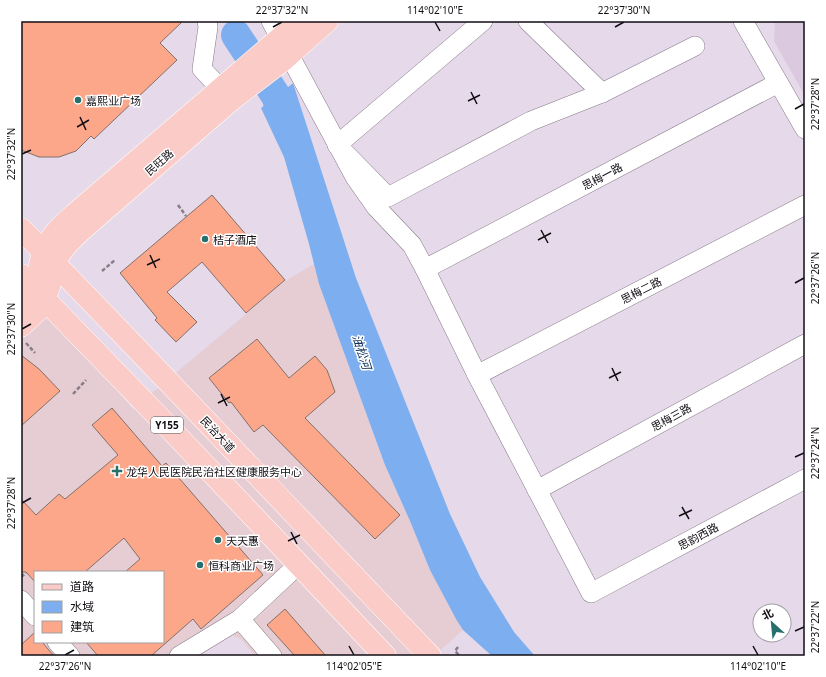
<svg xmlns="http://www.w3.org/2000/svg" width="826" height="677" viewBox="0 0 826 677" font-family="'Noto Sans','Noto Sans SC',sans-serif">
	<rect width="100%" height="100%" fill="#e6d9e9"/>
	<polygon fill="#dbcadf" points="775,21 805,21 805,96 774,41"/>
	<path fill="#e6cdd4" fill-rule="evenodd" d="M314 264 319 284 385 465 410 521 430 570 463 630 434 656H255L241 639 232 635 199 656H21V333L47 308 133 409 285 281ZM35 572H163V642H35Z"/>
	<polygon fill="#7daff0" points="293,83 356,278 450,514 480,577 514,632 535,656 492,656 463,630 456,619 430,570 410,521 385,465 319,284 309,244 284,157 261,108"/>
	<polygon fill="#e6d9e9" points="292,81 293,83 259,109 259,106"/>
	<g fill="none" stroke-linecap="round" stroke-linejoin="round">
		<polyline stroke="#7daff0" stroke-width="30" points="236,35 276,96 290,134"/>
	</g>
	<g fill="#fca78a" stroke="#82706a">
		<polygon points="21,21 183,21 160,43 177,60 94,139 91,136 76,151 59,157 39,157 21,150"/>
		<polygon points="212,195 285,280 246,313 202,262 167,292 197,322 176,342 155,320 157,318 120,273"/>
		<polygon points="257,339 289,378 315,356 327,370 335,392 305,418 400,515 375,539 263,425 254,432 231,402 229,403 209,378"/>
		<polygon points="21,355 39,369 60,391 21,426"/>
		<polygon points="112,408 162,466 166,463 263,575 201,629 193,619 151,656 98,656 86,642 163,642 163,572 125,572 140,559 124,538 85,572 35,572 35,582 26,572 21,572 21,499 36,515 59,494 65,499 118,455 92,425"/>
		<polygon points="285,609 326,656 295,656 267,625"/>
		<polygon points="34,633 35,635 35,642 42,642 54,656 21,656 21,645"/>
	</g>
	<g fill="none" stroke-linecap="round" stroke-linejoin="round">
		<defs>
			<g id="minor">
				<polyline points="207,21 208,27 202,69 231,100"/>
				<polyline points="271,21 355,177 376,207 412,245 425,269 477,375 591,593 805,479"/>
				<polyline points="483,21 337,145 388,197 531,121 602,93 695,46"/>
				<polyline points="528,21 602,93"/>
				<polyline points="743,21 805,129"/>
				<polyline points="425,269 778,83"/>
				<polyline points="477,375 805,205"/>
				<polyline points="537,490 805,344"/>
				<polyline points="21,600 35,616"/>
				<polyline points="240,619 272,656"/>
				<polyline points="57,642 70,656"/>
				<polyline points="179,656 240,619 299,564"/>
			</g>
			<g id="major">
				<path d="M21 229C159 370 294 514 430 656"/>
				<polyline points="21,275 179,438 305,571 385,656"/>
				<path d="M21 302C27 294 33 287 37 278 40 270 40 260 44 251 51 235 64 224 76 213L300 21"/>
				<polyline points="21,326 38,310 42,304 49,287 55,263 60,253 68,243 79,232 231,100 282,61 327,21"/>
			</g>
		</defs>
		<use href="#minor" stroke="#887c8a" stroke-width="20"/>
		<use href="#major" stroke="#fff" stroke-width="23"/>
		<g stroke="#877e89" stroke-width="2.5" stroke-dasharray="4 2" stroke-linecap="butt">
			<polyline points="178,205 186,216"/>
			<polyline points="102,271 115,260"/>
			<polyline points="26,343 35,353"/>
			<polyline points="73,394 86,380"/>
			<polyline points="21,577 26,573"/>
			<polyline points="458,647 455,651 460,656"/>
		</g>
		<use href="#minor" stroke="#fff" stroke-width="19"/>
		<use href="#major" stroke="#facbc7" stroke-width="22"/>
	</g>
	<path fill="none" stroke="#120e14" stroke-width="1.5" d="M435 22 440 31M273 27 282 22M615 27 624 22M471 92 477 104M468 101 480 95M795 109 804 104M80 117 86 130M77 127 89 120M22 154 31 150M541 230 548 243M538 240 551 233M150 255 156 268M147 265 160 259M795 283 804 278M22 329 31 324M612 368 618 381M609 378 621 372M221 394 227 406M218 403 230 397M795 457 804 453M22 503 31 498M682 507 689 519M679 516 692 510M291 532 297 544M288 541 300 535M795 631 804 627M349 646 354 655M753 646 758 655M65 655 74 650"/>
	<g fill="#266f6a" stroke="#fff" stroke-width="1.5">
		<circle cx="78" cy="100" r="4"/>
		<circle cx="205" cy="239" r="4"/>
		<path d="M115 465h4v4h4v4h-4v4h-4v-4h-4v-4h4z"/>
		<circle cx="218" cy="540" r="4"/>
		<circle cx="200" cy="565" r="4"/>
	</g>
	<g text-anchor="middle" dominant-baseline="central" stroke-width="3" stroke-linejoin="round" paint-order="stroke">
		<rect fill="#fff" stroke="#59565a" stroke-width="1" x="151" y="417" width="32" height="16" rx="3"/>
		<g font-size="10" font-weight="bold" fill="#120e14">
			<text x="167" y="425">Y155</text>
		</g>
		<g font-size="11" fill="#120e14" stroke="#fff" text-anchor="start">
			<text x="86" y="100">嘉熙业广场</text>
			<text x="213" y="239">桔子酒店</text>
			<text x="126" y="471">龙华人民医院民治社区健康服务中心</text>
			<text x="226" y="540">天天惠</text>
			<text x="208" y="565">恒科商业广场</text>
		</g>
		<g font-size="11" fill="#120e14" stroke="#fff">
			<text transform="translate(159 162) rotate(-41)">民旺路</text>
			<text transform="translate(602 176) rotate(-28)">思梅一路</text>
			<text transform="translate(641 290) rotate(-27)">思梅二路</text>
			<text transform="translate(671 417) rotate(-29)">思梅三路</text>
			<text transform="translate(218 434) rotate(47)">民治大道</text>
			<text transform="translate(698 536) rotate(-28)">思韵西路</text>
		</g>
		<g font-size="12" font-style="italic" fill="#0f315a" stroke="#fff">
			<text transform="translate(362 352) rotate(72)">油松河</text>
		</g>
	</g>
	<rect width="826" height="677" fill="none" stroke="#ffffff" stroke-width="44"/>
	<rect x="34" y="571" width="130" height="72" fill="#ffffff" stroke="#a09fa1"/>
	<rect x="42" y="584" width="20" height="6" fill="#facbc7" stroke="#a09fa1"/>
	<text x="70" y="591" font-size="12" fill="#120e14">道路</text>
	<rect x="42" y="601" width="20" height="12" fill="#7daff0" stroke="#a09fa1"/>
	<text x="70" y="611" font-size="12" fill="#120e14">水域</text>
	<rect x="42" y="621" width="20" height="12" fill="#fca78a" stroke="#a09fa1"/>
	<text x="70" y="631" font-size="12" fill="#120e14">建筑</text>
	<g transform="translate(772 623) rotate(333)"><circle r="19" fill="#ffffff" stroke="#a09fa1"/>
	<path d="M0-3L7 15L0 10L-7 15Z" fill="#266f6a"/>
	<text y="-6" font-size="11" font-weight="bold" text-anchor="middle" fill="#120e14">北</text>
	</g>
	<rect x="22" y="22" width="782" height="633" fill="none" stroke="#120e14" stroke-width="1.5"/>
	<g font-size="10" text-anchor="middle" fill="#120e14">
		<text x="282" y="14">22°37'32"N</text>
		<text x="435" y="14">114°02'10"E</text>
		<text x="624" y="14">22°37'30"N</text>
		<text transform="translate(815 104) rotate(-90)" y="4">22°37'28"N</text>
		<text transform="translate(11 154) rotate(-90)" y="4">22°37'32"N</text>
		<text transform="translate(815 278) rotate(-90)" y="4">22°37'26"N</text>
		<text transform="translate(11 329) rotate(-90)" y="4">22°37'30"N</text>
		<text transform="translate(815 453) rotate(-90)" y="4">22°37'24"N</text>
		<text transform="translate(11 503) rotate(-90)" y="4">22°37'28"N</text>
		<text transform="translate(815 627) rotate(-90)" y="4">22°37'22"N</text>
		<text x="65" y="670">22°37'26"N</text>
		<text x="354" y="670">114°02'05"E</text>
		<text x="758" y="670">114°02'10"E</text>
	</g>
</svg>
